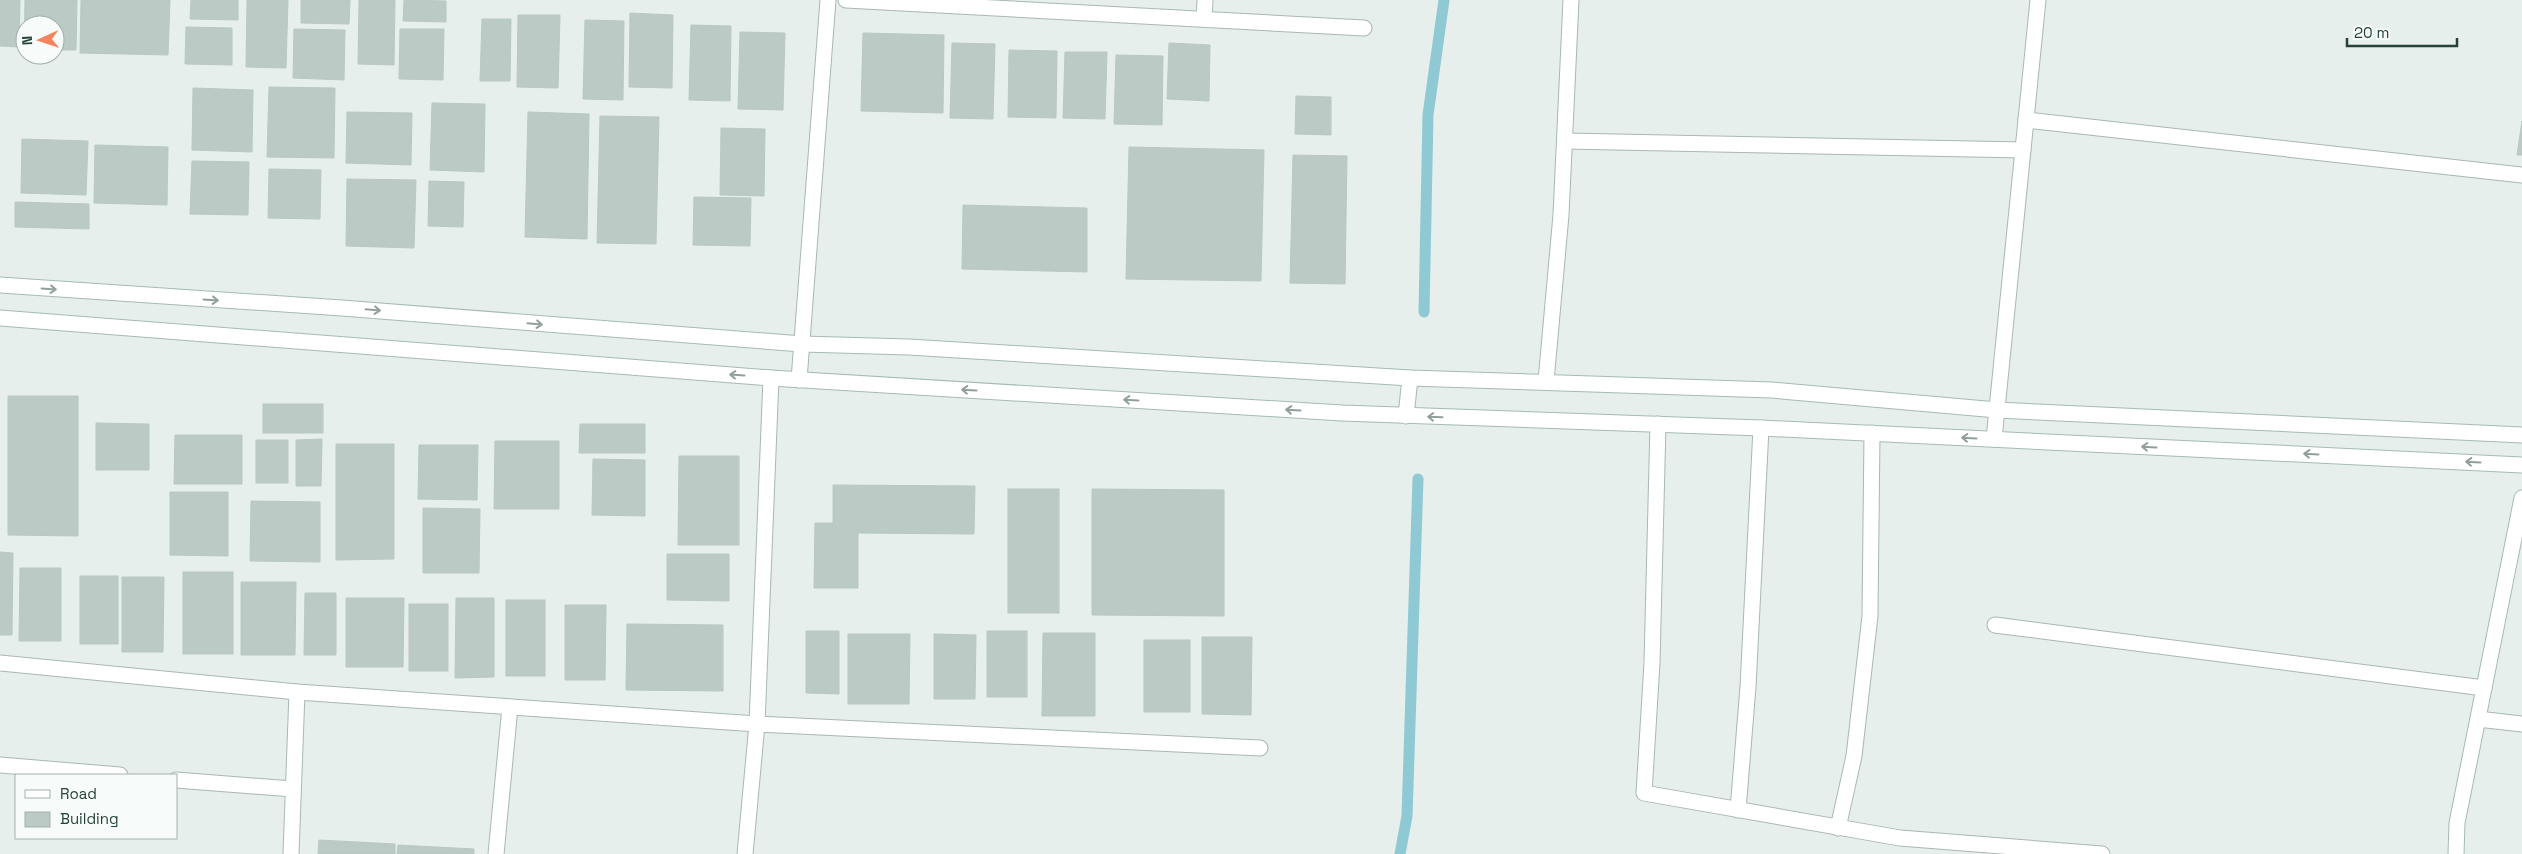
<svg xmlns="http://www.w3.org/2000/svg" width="2522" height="854" viewBox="0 0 2522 854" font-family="'Space Grotesk',sans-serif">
	<rect width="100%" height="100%" fill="#e6efeb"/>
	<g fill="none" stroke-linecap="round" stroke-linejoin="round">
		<g stroke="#8ec9d4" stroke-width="11">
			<polyline points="1424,312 1428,115 1444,0"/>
			<polyline points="1400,854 1407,816 1418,479"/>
		</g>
	</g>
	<g fill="#bbcac4" stroke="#b8c9c2">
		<polygon points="0,0 20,0 19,47 0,46"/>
		<polygon points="25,0 77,0 76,50 55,50 55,25 25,25 24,49"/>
		<polygon points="81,0 170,0 168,55 80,53"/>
		<polygon points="191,0 238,0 238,20 190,19"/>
		<polygon points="247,0 288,0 286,68 246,67"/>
		<polygon points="301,0 350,0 349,24 301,23"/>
		<polygon points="359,0 395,0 394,65 358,64"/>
		<polygon points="404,0 446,1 446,22 403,21"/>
		<polygon points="630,13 673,15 672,88 629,87"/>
		<polygon points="518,15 560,15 558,88 517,87"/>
		<polygon points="482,19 511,19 510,81 480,81"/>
		<polygon points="585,20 624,21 623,100 583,99"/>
		<polygon points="691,25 731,26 730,101 689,100"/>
		<polygon points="186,27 232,28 232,65 185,64"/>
		<polygon points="294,29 345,30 344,80 293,78"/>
		<polygon points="400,29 444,29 443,80 399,79"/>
		<polygon points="740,32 785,33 783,110 738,109"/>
		<polygon points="863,33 944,35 943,113 861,111"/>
		<polygon points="952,43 995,44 993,119 950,118"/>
		<polygon points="1169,43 1210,45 1209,101 1167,99"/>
		<polygon points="1009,50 1057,51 1056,118 1008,117"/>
		<polygon points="1065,52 1107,52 1105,119 1063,118"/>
		<polygon points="1116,55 1163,56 1162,125 1114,124"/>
		<polygon points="269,87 335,88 334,158 267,157"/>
		<polygon points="193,88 253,90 252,152 192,150"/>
		<polygon points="1296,96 1331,97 1331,135 1295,134"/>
		<polygon points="432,103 485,104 484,172 430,170"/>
		<polygon points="347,112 412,113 411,165 346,163"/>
		<polygon points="528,112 589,114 587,239 525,237"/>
		<polygon points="600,116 659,117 656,244 597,243"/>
		<polygon points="2522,121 2522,155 2517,155"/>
		<polygon points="721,128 765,129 764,196 720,195"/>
		<polygon points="22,139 88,141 86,195 21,193"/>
		<polygon points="95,145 168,147 167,205 94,203"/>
		<polygon points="1129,147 1264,150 1261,281 1126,279"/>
		<polygon points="1293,155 1347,156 1345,284 1290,283"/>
		<polygon points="192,161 249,162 248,215 190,214"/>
		<polygon points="269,169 321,170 320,219 268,218"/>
		<polygon points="347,179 416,180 414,248 346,246"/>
		<polygon points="429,181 464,182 463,227 428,226"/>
		<polygon points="694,197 751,198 750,246 693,245"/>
		<polygon points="15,202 89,204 89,229 15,227"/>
		<polygon points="963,205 1087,208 1087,272 962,269"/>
		<polygon points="8,396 78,396 78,536 8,535"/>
		<rect x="263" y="404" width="60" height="29"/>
		<polygon points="96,423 149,424 149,470 96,470"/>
		<polygon points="580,424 645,424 645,453 579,453"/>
		<polygon points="175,435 242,435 242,484 174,484"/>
		<polygon points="322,439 321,486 296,486 296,440"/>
		<rect x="256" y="440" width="32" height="43"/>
		<polygon points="495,441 559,441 559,509 494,509"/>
		<polygon points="336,444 394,444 394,559 336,560"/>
		<polygon points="419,445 478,445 477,500 418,499"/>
		<polygon points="679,456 739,456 739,545 678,545"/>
		<polygon points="593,459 645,460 645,516 592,515"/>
		<polygon points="833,485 975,486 974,534 858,533 858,588 814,588 815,523 833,523"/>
		<rect x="1008" y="489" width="51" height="124"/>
		<polygon points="1092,489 1224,490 1224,616 1092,615"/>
		<polygon points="170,492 228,492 228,556 170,555"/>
		<polygon points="251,501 320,502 320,562 250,561"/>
		<polygon points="423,508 480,509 479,573 423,573"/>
		<polygon points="0,552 13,553 12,635 0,635"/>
		<polygon points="667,554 729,554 729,601 667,600"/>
		<polygon points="20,568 61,568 61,641 19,641"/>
		<rect x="183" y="572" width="50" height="82"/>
		<rect x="80" y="576" width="38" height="68"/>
		<polygon points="122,577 164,577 163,652 122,652"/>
		<polygon points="241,582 296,582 295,655 241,655"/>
		<polygon points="305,593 336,593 336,655 304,655"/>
		<polygon points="346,598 404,598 403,667 346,667"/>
		<polygon points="456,598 494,598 494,677 455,678"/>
		<rect x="506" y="600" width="39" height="76"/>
		<rect x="409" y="604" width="39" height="67"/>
		<polygon points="565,605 606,605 605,680 565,680"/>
		<polygon points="627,624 723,625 723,691 626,690"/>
		<polygon points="806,631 839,631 839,694 806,693"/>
		<rect x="987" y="631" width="40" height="66"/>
		<polygon points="1043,633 1095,633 1095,716 1042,716"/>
		<polygon points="848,634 910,634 909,704 848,704"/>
		<polygon points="934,634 976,635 975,699 934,699"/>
		<polygon points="1202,637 1252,637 1251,715 1202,714"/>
		<rect x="1144" y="640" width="46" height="72"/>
		<polygon points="319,840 395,844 395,854 318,854"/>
		<polygon points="398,845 474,849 474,854 397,854"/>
	</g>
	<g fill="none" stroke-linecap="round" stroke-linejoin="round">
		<defs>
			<g id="street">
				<polyline points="846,0 1364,28"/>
				<polyline points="1204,19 1205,0"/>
				<polyline points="2026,120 2522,175"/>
				<polyline points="1565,141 2023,150"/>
				<polyline points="799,380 828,0"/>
				<polyline points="1546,381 1561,215 1571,0"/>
				<polyline points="1658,424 1652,663 1644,793 1900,838 2102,854"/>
				<polyline points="1994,439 2038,0"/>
				<polyline points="1995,625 2484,688"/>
				<polyline points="0,663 297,692 757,724 771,378"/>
				<polyline points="2478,719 2522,724"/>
				<polyline points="0,765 120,775"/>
				<polyline points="176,780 293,789"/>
				<polyline points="1738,810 1748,687 1761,428"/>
				<polyline points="1838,828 1854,756 1870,616 1872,433"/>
				<polyline points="291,854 297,692"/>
				<polyline points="496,854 510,707"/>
				<polyline points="745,854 757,724 1260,748"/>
			</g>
			<g id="secondary">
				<polyline points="0,285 342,308 802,344 909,347 1410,378 1771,390 1997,410 2522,435"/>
				<polyline points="0,318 771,378 1342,413 1761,428 2522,465"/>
				<polyline points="1406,416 1410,378"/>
				<polyline points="2456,854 2457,823 2522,498"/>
			</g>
		</defs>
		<use href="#street" stroke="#a8b8b2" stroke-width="17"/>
		<use href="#secondary" stroke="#a4bbb3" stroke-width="17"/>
		<use href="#street" stroke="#fff" stroke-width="15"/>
		<use href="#secondary" stroke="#fff" stroke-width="15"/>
	</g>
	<defs><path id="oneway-shaft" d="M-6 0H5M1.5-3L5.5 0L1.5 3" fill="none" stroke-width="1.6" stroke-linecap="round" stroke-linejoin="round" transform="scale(1.25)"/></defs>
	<g stroke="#92a09c">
		<use href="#oneway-shaft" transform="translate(49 289) rotate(4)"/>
		<use href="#oneway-shaft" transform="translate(211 300) rotate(4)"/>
		<use href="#oneway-shaft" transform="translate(373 310) rotate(5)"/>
		<use href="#oneway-shaft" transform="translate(535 324) rotate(5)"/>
		<use href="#oneway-shaft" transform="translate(737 375) rotate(-176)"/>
		<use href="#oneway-shaft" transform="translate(969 390) rotate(-177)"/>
		<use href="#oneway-shaft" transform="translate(1131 400) rotate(-177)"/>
		<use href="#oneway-shaft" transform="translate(1293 410) rotate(-177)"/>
		<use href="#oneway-shaft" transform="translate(1435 417) rotate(-178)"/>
		<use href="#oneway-shaft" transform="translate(1969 438) rotate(-177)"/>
		<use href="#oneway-shaft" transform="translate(2149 447) rotate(-177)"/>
		<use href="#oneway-shaft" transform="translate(2311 454) rotate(-177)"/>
		<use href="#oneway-shaft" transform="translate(2473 462) rotate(-177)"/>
	</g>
	<rect x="15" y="774" width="162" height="65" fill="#f7fbf9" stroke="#a3b1ad"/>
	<rect x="25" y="790" width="25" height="8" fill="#ffffff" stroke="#a3b1ad"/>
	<text x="60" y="799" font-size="15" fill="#24423a">Road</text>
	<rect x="25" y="812" width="25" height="15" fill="#bbcac4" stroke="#a3b1ad"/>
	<text x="60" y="824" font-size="15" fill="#24423a">Building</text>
	<g transform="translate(40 40) rotate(267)"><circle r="24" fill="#f7fbf9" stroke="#a3b1ad"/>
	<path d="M0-4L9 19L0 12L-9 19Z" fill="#f4845f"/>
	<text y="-8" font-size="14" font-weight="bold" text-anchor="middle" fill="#24423a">N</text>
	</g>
	<path d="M2347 38v8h110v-8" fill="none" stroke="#24423a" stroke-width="2.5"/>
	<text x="2354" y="38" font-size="15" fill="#24423a" stroke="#f7fbf9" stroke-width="4" paint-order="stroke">20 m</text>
</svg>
